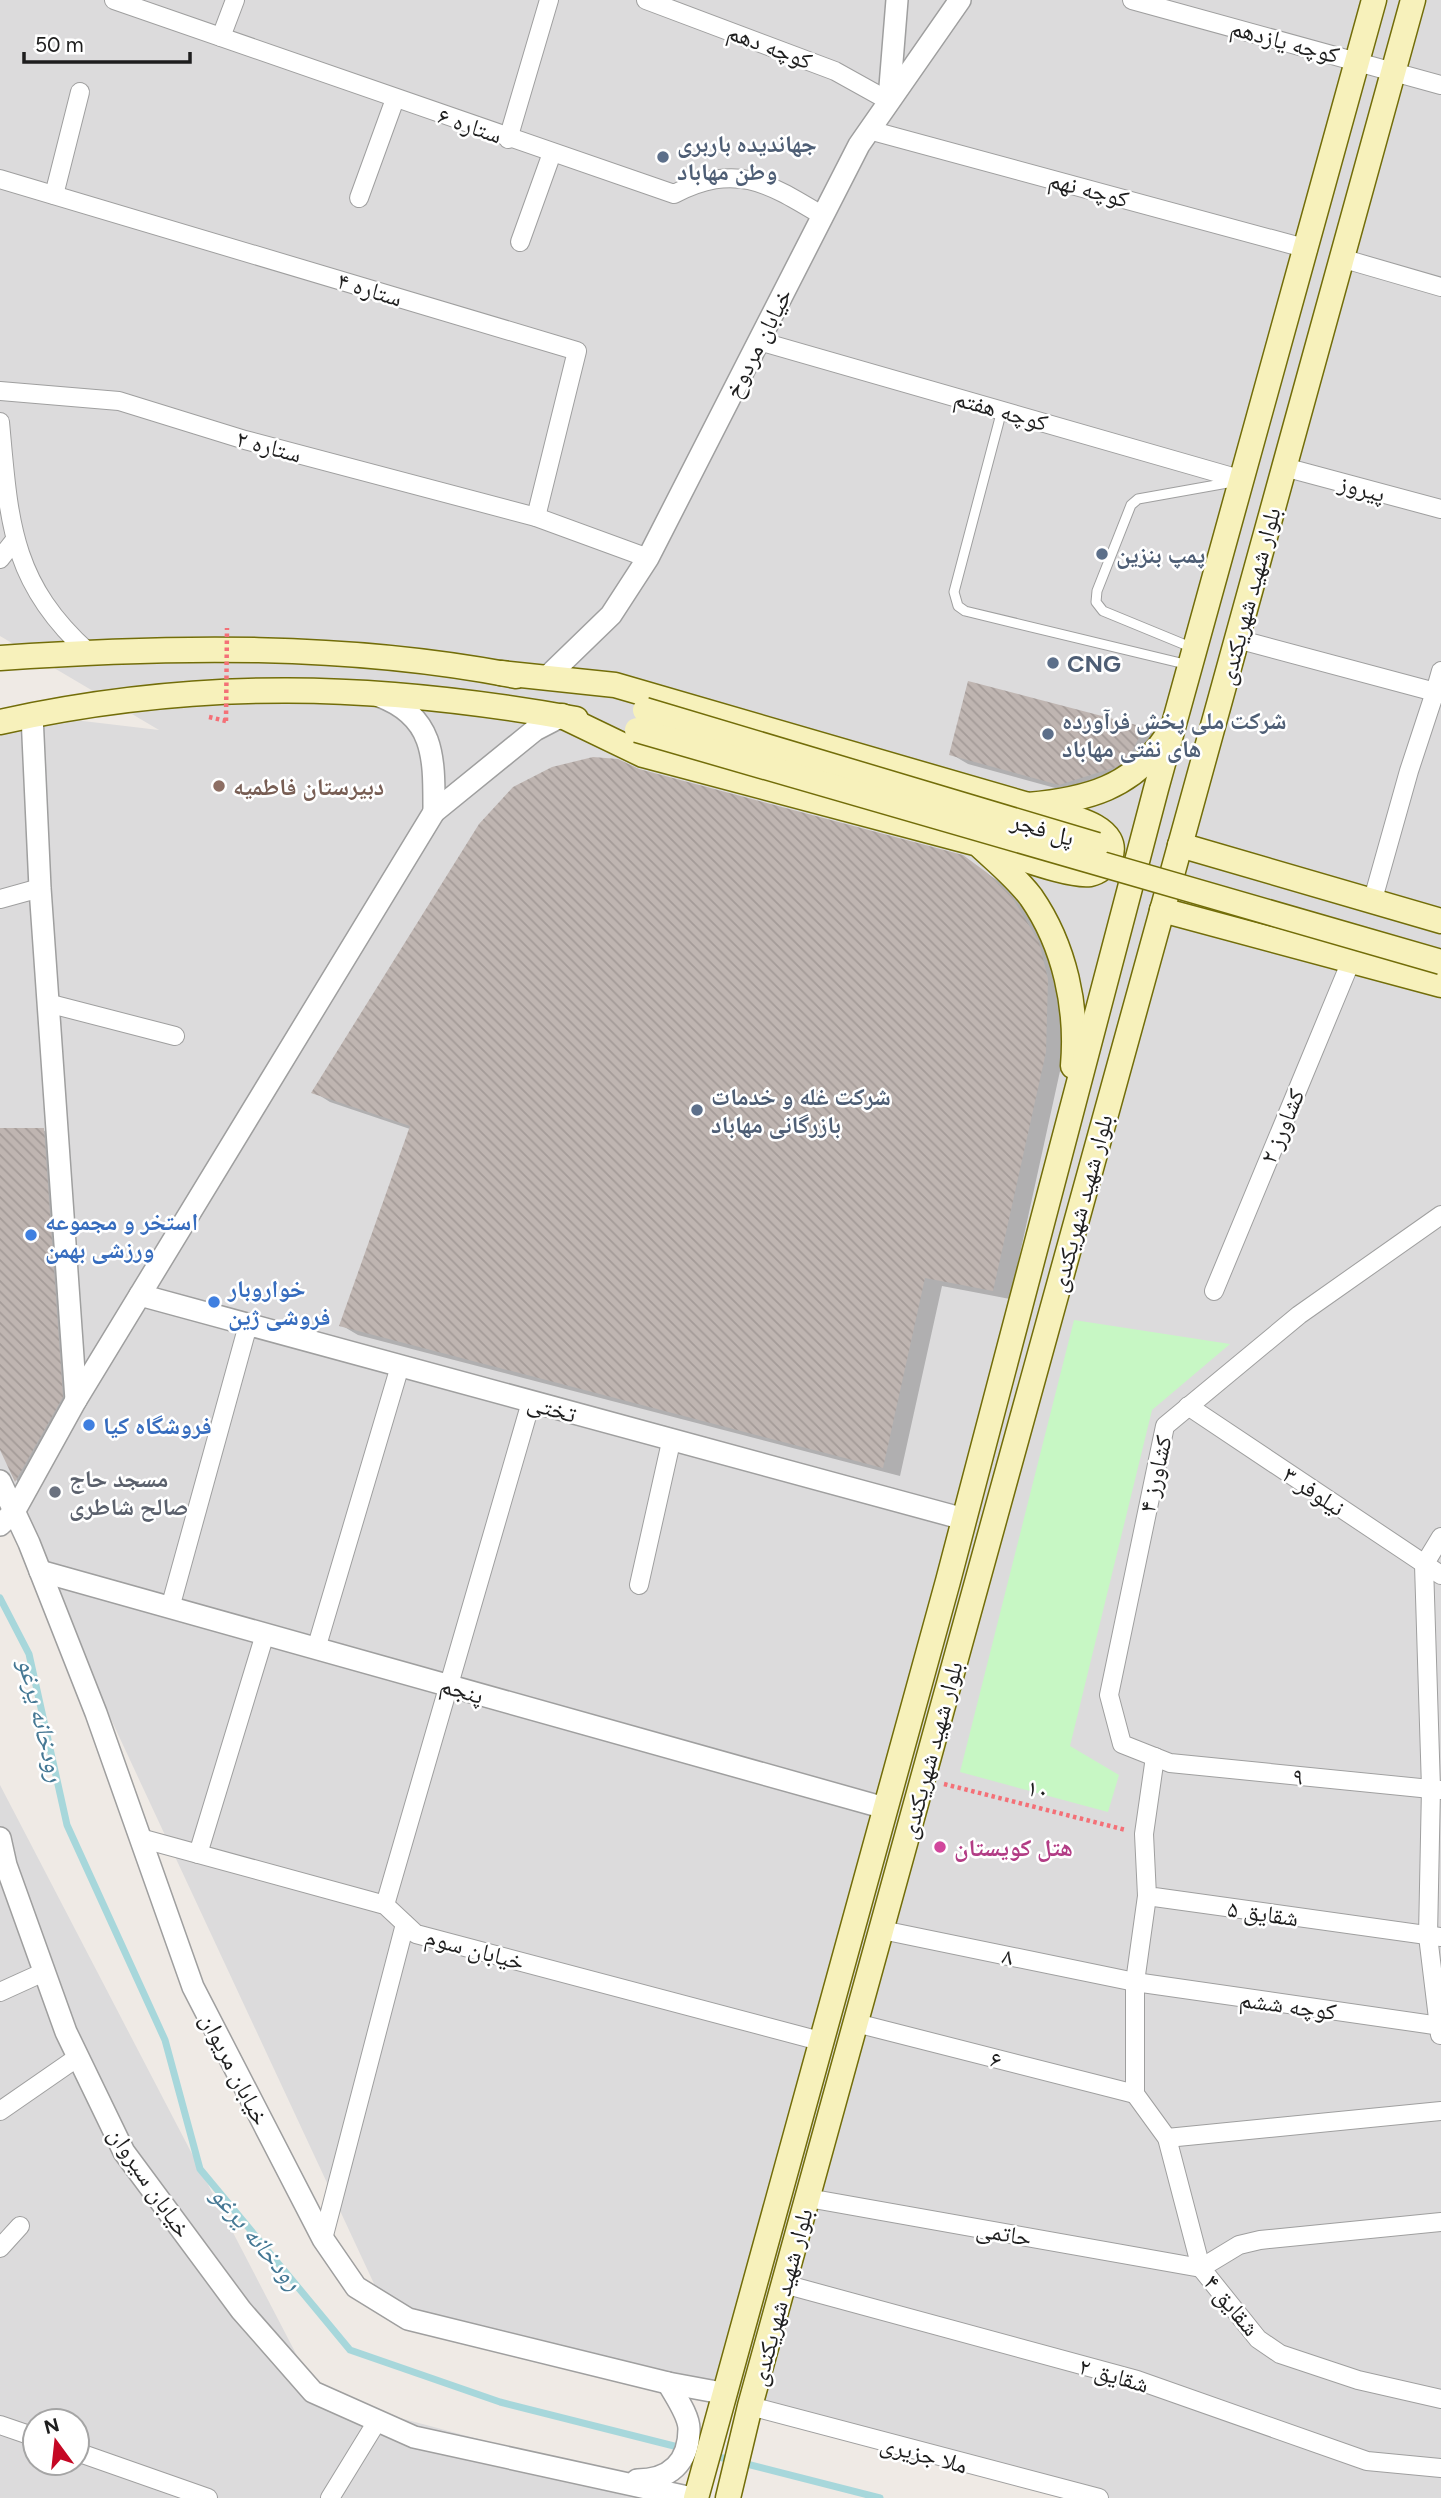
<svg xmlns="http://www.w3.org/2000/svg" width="1441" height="2498" viewBox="0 0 1441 2498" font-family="Figtree,'Noto Naskh Arabic',sans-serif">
	<defs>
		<pattern id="building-back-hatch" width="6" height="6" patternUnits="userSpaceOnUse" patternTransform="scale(1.75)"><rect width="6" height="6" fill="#bfb5b1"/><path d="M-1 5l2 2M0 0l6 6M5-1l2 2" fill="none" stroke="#a49b98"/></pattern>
	</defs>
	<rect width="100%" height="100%" fill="#efeae5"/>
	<g fill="#dcdbdc" fill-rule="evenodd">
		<polygon points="0,0 1441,0 1441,2498 1095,2498 750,2406 390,2318 0,1481 0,722 32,715 159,730 0,636"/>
		<path d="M0 1785 318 2396 679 2493 683 2498H0ZM35 2421H77V2463H35Z"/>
	</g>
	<polygon fill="#c7f7c4" points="1074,1320 1230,1344 1152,1410 1070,1746 1119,1775 1108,1812 960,1772"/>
	<g fill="#0003">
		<polygon points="969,683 1143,728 1160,738 1133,776 1077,794 968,764 951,754"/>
		<polygon points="639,771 962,857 1003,884 1029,909 1065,989 1062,1062 1010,1299 942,1286 900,1476 358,1335 341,1325 410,1129 330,1102 314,1092"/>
		<polygon points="0,1130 43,1130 60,1140 79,1407 33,1491 17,1481 0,1446"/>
	</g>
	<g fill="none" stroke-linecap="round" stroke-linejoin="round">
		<g stroke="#a7d7db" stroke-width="7">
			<polyline points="0,1598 29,1654 67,1825 165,2040 200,2169 350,2350 500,2402 682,2448"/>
			<polyline points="711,2455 880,2498"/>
		</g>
	</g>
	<g fill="url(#building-back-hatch)">
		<polygon points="968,681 1144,727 1130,756 1116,767 1059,785 949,755"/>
		<polygon points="593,757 618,759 639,769 963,855 986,872 1012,897 1039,942 1048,979 1046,1052 993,1291 925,1278 883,1468 339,1326 410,1126 311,1093 479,824 513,787 552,767"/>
		<polygon points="0,1128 44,1128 63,1397 15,1482 0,1450"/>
	</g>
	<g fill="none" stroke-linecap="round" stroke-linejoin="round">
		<defs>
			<g id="service">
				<polyline points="1002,410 954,592 958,606 965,611 1189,665"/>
				<polyline points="1193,648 1103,611 1096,602 1097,591 1131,505 1138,499 1233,482"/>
			</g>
			<g id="minor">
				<path d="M114 0 674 194C736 162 768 183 823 216"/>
				<polyline points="646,0 835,71 889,101"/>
				<polyline points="1132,0 1441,85"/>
				<polyline points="221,37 235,0"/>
				<polyline points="869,130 1308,249"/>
				<polyline points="508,139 549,0"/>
				<polyline points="0,179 577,351 536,517"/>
				<polyline points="54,195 80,92"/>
				<polyline points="359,198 395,99"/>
				<polyline points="520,242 552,153"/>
				<polyline points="1341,258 1441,287"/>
				<polyline points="759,341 1243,480"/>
				<polyline points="0,391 119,401 245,440 536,517 648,558"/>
				<path d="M0 422C9 519 10 582 88 652"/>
				<polyline points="1284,467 1441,509"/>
				<polyline points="0,559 14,541"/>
				<polyline points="1237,639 1435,692 1441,671"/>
				<polyline points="0,899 40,888"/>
				<polyline points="1373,899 1409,771 1435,692 1441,694"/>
				<polyline points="51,1004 175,1036"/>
				<polyline points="1441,1215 1299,1315 1165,1426 1109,1695 1122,1744 1170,1763 1441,1790"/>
				<polyline points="1214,1291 1351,961"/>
				<polyline points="1188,1406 1441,1575"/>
				<polyline points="639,1585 671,1442"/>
				<polyline points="170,1608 248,1325"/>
				<polyline points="316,1649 400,1366"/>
				<polyline points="1155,1757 1144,1834 1147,1896 1441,1937"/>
				<polyline points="140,1838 385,1905 416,1934 820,2041"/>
				<polyline points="198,1854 265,1634"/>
				<polyline points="385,1905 531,1402"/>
				<polyline points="882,1930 1135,1982 1441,2026"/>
				<polyline points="0,1992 44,1972"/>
				<polyline points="856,2023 1135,2094"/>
				<polyline points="1440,2035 1428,1936 1431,1788 1424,1565 1441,1537"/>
				<polyline points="1135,2094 1167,2138 1201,2268 1258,2339 1280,2354 1358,2380 1441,2399"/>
				<polyline points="1135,2094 1135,1982 1147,1896"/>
				<polyline points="0,2111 78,2057"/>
				<polyline points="1167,2138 1441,2111"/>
				<polyline points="808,2198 1201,2268 1239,2245 1260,2240 1441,2222"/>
				<polyline points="323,2239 405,1924"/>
				<polyline points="0,2248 20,2226"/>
				<polyline points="784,2284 1137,2380 1367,2461 1441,2468"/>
				<polyline points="750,2406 1099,2498"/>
				<polyline points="0,2425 35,2437"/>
				<polyline points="77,2452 208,2498"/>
				<polyline points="330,2498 376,2423"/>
			</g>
			<g id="tertiary">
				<polyline points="889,99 897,0"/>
				<polyline points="546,678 611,615 648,558 859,145 960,0"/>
				<path d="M379 696C436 717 434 759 434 812"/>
				<polyline points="32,715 40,888 76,1400"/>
				<polyline points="140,1295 964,1519"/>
				<polyline points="0,1481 29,1543 96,1713 193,1987 323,2239 356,2287 408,2319 668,2383 722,2393"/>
				<polyline points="0,1525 14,1512 76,1400 434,812 535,730 562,716"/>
				<polyline points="40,1571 885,1808"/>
				<polyline points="0,1838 6,1865 66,2032 124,2152 241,2310 313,2392 414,2437 692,2498"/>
				<path d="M637 2480C669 2480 689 2463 689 2429 689 2415 675 2396 668 2383"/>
			</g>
			<g id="secondary">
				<path d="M0 658C171 646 347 643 516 676"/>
				<path d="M501 673 615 685 1028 805C1086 800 1133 788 1167 736"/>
				<path d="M562 716 643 755 978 844C996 861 1016 877 1031 897 1065 946 1078 1008 1073 1066"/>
				<path d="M0 722C199 678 376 683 576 719"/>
				<polyline points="1180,845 1441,921"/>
				<path d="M985 847C1009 853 1068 877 1090 874 1099 872 1107 866 1110 858 1123 824 1061 815 1039 808"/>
				<polyline points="1162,910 1441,985"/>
				<polyline points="696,2498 948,1581 1156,789 1374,0"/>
				<polyline points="728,2498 750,2406 1413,0"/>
			</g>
		</defs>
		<use href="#service" stroke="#9f9f9f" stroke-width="11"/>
		<use href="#minor" stroke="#9f9f9f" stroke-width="20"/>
		<use href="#tertiary" stroke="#9f9f9f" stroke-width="24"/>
		<use href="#secondary" stroke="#726d09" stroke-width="27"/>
		<g stroke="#f47077" stroke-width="4.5" stroke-dasharray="3.5 3.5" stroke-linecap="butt">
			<polyline points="209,717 226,721"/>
			<polyline points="944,1784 1126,1830"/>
		</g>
		<use href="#service" stroke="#fff" stroke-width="9"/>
		<use href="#minor" stroke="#fff" stroke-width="18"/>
		<use href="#tertiary" stroke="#fff" stroke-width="21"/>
		<use href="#secondary" stroke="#f7f1bb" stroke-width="24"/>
		<defs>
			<g id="secondary-bridge">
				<polyline points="645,710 1097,845"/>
				<polyline points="637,730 1441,962"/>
			</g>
		</defs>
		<use href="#secondary-bridge" stroke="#726d09" stroke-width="27" stroke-linecap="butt"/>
		<polyline stroke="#f47077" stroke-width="4.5" stroke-dasharray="3.5 3.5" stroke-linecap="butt" points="226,721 227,628"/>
		<use href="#secondary-bridge" stroke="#f7f1bb" stroke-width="24"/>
	</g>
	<g fill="#5c6f8a" stroke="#fff" stroke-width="2.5">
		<circle cx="663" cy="157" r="7"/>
		<circle cx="1102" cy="554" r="7"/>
		<circle cx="1053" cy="663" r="7"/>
		<circle cx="1048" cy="734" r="7"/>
		<circle cx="697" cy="1110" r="7"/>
	</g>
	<circle fill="#8d6e63" stroke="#fff" stroke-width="2.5" cx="219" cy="786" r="7"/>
	<g fill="#3f7fe0" stroke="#fff" stroke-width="2.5">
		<circle cx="31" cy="1235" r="7"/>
		<circle cx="214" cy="1302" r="7"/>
		<circle cx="89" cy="1425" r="7"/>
	</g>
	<circle fill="#6b7280" stroke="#fff" stroke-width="2.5" cx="55" cy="1492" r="7"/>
	<circle fill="#d1479c" stroke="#fff" stroke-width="2.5" cx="940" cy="1847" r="7"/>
	<g text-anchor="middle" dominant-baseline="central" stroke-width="5" stroke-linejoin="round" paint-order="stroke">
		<g font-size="24" fill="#1e1e1e" stroke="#fff">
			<text transform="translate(1285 41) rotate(15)">کوچه یازدهم</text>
			<text transform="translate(770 46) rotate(21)">کوچه دهم</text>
			<text transform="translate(470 125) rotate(19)">ستاره ۶</text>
			<text transform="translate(1089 189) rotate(15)">کوچه نهم</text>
			<text transform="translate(370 289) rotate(17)">ستاره ۴</text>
			<text transform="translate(758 343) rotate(-63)">خیابان مردوخ</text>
			<text transform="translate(1001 410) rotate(16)">کوچه هفتم</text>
			<text transform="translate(269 446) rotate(15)">ستاره ۲</text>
			<text transform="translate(1362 488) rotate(15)">پیروز</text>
			<text transform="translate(1249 596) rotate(-75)">بلوار شهید شهریکندی</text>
			<text transform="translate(1043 829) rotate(17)">پل فجر</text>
			<text transform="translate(1282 1126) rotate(-67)">کشاورز ۲</text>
			<text transform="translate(1081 1203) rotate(-75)">بلوار شهید شهریکندی</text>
			<text transform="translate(552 1408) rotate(16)">تختی</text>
			<text transform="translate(1155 1474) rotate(-77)">کشاورز ۴</text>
			<text transform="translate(1314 1491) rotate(34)">نیلوفر ۳</text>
			<text transform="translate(462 1690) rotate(16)">پنجم</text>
			<text transform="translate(931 1750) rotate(-75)">بلوار شهید شهریکندی</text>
			<text transform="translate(1298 1776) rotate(6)">۹</text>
			<text transform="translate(1038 1789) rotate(14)">۱۰</text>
			<text transform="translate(1263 1913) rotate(8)">شقایق ۵</text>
			<text transform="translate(475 1949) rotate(15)">خیابان سوم</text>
			<text transform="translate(1008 1956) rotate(12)">۸</text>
			<text transform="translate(1288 2005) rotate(8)">کوچه ششم</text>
			<text transform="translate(996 2059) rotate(14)">۶</text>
			<text transform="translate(235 2069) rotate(63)">خیابان مریوان</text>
			<text transform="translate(150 2182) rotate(56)">خیابان سیروان</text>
			<text transform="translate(1004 2233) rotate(10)">حاتمی</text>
			<text transform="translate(781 2297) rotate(-75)">بلوار شهید شهریکندی</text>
			<text transform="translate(1232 2305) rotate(50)">شقایق ۴</text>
			<text transform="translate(1114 2375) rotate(16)">شقایق ۲</text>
			<text transform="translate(924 2454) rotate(15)">ملا جزیری</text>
		</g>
		<g font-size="24" font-weight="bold" fill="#4e5e75" stroke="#fff" text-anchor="start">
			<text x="677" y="143">جهاندیده باربری<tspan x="677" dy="28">وطن مهاباد</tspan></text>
			<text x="1116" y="554">پمپ بنزین</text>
			<text x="1067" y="663">CNG</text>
			<text x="1062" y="720">شرکت ملی پخش فرآورده<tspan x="1062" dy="28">های نفتی مهاباد</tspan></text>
			<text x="711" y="1096">شرکت غله و خدمات<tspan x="711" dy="28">بازرگانی مهاباد</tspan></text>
		</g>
		<g font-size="24" font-weight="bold" fill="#785e54" stroke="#fff" text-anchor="start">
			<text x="233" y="786">دبیرستان فاطمیه</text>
		</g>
		<g font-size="24" font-weight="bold" fill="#366cbe" stroke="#fff" text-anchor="start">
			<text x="45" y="1221">استخر و مجموعه<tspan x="45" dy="28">ورزشی بهمن</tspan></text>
			<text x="228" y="1288">خواروبار<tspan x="228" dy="28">فروشی ژین</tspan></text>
			<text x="103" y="1425">فروشگاه کیا</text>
		</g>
		<g font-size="24" font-weight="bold" fill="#5b616d" stroke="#fff" text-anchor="start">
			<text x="69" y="1478">مسجد حاج<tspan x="69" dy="28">صالح شاطری</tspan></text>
		</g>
		<g font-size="24" font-weight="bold" fill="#b23c85" stroke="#fff" text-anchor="start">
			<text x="954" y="1847">هتل کویستان</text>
		</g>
		<g font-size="26" font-style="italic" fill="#457894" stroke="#fff">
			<text transform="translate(42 1720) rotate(76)">رودخانه یرغو</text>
			<text transform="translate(257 2238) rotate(50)">رودخانه یرغو</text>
		</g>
	</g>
	<g transform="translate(56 2442) rotate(345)"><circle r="33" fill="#ffffff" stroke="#a5a5a5" stroke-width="2"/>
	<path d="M0-5L12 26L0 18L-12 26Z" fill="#c50824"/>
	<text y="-10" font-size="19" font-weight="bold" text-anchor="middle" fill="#1e1e1e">N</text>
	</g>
	<path d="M24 52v10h166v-10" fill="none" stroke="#1e1e1e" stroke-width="3.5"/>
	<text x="35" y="52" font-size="21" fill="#1e1e1e" stroke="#ffffff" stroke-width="5" paint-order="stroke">50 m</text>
</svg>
